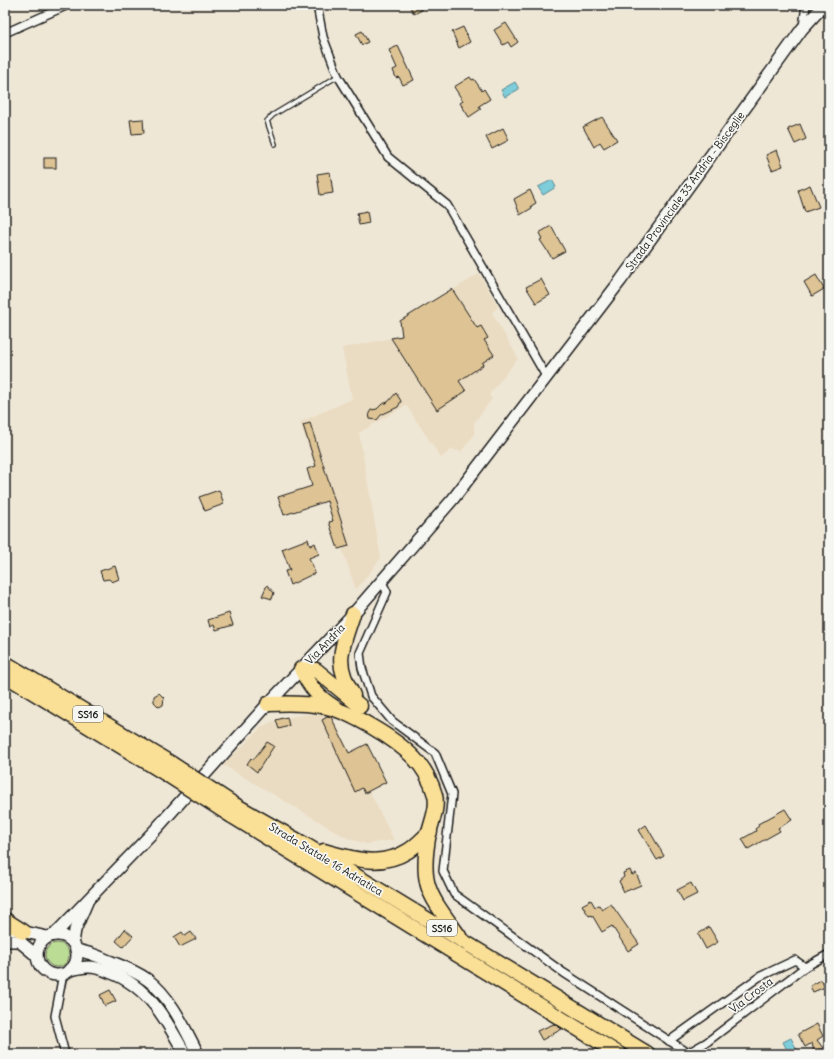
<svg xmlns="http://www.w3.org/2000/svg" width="834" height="1059" viewBox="0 0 834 1059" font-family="Delius,sans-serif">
	<rect width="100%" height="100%" fill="#efe7d6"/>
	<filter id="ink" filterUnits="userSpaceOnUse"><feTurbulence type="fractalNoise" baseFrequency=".025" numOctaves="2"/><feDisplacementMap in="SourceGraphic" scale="8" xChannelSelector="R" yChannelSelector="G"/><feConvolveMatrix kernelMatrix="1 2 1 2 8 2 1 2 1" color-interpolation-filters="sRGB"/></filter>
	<g filter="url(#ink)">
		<g fill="#eadcc2">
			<polygon points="479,274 498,306 492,313 518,358 489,395 492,399 474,423 474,435 461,452 452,449 441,458 406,405 359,433 381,558 356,590 300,422 352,399 342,348 402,336 400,321"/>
			<polygon points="306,714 331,715 394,840 366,844 347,838 223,765 263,726 276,720"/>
		</g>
		<circle fill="#bbdc95" stroke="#6c7c58" cx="57" cy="955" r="12"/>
		<g fill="#7ecddb" stroke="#57868f">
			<polygon points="515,82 519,89 505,97 501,90"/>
			<polygon points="552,180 556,187 543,195 538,187"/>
			<polygon points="791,1038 799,1054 789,1054 783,1042"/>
		</g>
		<g fill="#dec494" stroke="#1c1c1c">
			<polygon points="409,5 419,5 422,10 414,14"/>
			<polygon points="506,23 518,42 511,47 508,42 503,45 494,30"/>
			<polygon points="463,27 470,42 459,48 452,32"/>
			<polygon points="362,31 368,42 362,45 356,34"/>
			<polygon points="398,46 414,80 405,84 403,85 399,77 396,78 393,70 397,68 389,50"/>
			<polygon points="470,77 472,80 474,79 482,91 484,89 490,99 479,106 481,109 469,117 460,103 463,101 454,87"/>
			<polygon points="602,117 617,140 604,148 600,142 594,147 583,127"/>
			<polygon points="143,119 144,133 132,134 130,120"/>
			<polygon points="800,124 806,139 795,144 788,129"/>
			<polygon points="503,128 509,140 492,149 486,137"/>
			<polygon points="777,150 783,166 772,170 766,155"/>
			<rect x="44" y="158" width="12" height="10"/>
			<polygon points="330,172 333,193 320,195 317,174"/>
			<polygon points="810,185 819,207 805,212 798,190"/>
			<polygon points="530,190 536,203 531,206 532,208 520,215 514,199"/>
			<polygon points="367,211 369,223 359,225 357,213"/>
			<polygon points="551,226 565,251 552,258 540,240 542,239 539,233"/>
			<polygon points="816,275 824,289 812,296 804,282"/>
			<polygon points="541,279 550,295 536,303 526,287"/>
			<polygon points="452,289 477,328 481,326 488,338 484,340 494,355 482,363 483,365 459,381 466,391 437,410 391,338 402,336 400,321"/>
			<polygon points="396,393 401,401 398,407 381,415 377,420 370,419 369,413 371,410 377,409 382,404 388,402"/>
			<polygon points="310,423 349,546 338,549 329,522 333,521 327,501 284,515 278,497 312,486 307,469 316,466 303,425"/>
			<polygon points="219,490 224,504 205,511 199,497"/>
			<polygon points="308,539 310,546 315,543 319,554 309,558 315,573 290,585 285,571 290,570 282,549"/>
			<polygon points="115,566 119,579 112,582 109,579 103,580 100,571"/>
			<polygon points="267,585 274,593 272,599 262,596"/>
			<polygon points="229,613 233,625 216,630 214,625 210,627 208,620"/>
			<polygon points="159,693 164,698 163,705 159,707 154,702 154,696"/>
			<polygon points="329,716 331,717 349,753 367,744 386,782 365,793 362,788 355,792 322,720"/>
			<polygon points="287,717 289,726 279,729 276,720"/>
			<polygon points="267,742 274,746 257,772 247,764 251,758 253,760"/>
			<polygon points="785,809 792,820 778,828 780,831 748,849 742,839 756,831 755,829 759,826 758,824"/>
			<polygon points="646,825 664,856 657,860 639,830"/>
			<polygon points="630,870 632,875 636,873 641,885 624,892 619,881 624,877 623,873"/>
			<polygon points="691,883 697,894 683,901 677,890"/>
			<polygon points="591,900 595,907 599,905 602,910 611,904 639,944 628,951 612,926 602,932 592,915 589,916 582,905"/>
			<polygon points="709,927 718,942 706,949 698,934"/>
			<polygon points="125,929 133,936 123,947 116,941"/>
			<polygon points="182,932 185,936 191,932 196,939 180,947 174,937"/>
			<polygon points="821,980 825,987 813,992 810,986"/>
			<polygon points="110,990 116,1001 105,1006 100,995"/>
			<polygon points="554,1024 562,1029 542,1040 537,1031"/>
			<polygon points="817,1024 823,1036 817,1040 823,1048 814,1052 812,1043 805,1047 798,1034"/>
		</g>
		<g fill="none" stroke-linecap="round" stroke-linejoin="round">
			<defs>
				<polyline id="lane" points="275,144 267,121 273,115 338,76"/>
				<g id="street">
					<polyline points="317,5 323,37 338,76 388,157 447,205 547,378"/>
					<polyline points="803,27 806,5"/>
					<polyline points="5,33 68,5"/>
					<polyline points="382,582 387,592 360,653 362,668 371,696 392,721 435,753 452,794 443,871 454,894 564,973 690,1054"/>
					<polyline points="63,974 55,1016 65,1054"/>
					<polyline points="669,1041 759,977 795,960 805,967"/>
					<polyline points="707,1042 805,967 829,954"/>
				</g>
				<g id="secondary">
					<polyline points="5,930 16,930 47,937"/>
					<circle cx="57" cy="955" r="20"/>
					<polyline points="54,935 156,829 268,704 353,614 453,499 621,280 802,29 824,5"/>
					<polyline points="5,941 19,941 37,956"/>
					<polyline points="73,943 75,930 87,902"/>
					<path d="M76 950C88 952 98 956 109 961 122 966 136 971 148 980 171 997 185 1029 198 1054"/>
					<path d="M69 970C75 969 82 967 88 967 95 967 102 969 109 972 148 986 166 1019 185 1054"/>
				</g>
				<g id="highway">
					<path d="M353 614C342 649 333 661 353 695"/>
					<polyline points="5,663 172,764"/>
					<polyline points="5,675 168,775"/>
					<path d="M268 704C286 703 305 703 323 706 348 710 396 739 414 758 424 768 431 781 435 795 438 808 432 820 429 833 419 886 429 894 459 936"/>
					<path d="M334 707C318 697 309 686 301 669L316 670 360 706"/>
					<polyline points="235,805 307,846 648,1054"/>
					<polyline points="232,816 619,1054"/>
					<path d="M324 851C353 859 381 868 408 851 416 846 423 838 430 832"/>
					<polyline points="5,920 24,932"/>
				</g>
			</defs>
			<use href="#lane" stroke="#1c1c1c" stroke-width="6"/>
			<use href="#street" stroke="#1c1c1c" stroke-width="10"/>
			<use href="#secondary" stroke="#1c1c1c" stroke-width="14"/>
			<use href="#highway" stroke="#1c1c1c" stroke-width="17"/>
			<use href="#lane" stroke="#f6f6f2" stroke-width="3.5"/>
			<use href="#street" stroke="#f6f6f2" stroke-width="7"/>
			<use href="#secondary" stroke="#f6f6f2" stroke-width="11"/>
			<use href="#highway" stroke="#fadf96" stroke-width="14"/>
			<defs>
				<polyline id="street-bridge" points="686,1054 707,1042"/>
				<g id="highway-bridge">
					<polyline points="172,764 235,805"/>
					<polyline points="168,775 232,816"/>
				</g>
			</defs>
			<use href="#street-bridge" stroke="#1c1c1c" stroke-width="10" stroke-linecap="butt"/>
			<use href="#highway-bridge" stroke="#1c1c1c" stroke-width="17" stroke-linecap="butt"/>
			<use href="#street-bridge" stroke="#f6f6f2" stroke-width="7"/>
			<use href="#highway-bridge" stroke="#fadf96" stroke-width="14"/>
		</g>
	</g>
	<g text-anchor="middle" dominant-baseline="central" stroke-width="3.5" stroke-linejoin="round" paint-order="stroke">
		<g fill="#f6f6f2" stroke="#5d5d5c" stroke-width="1">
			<rect x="73" y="706" width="30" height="16" rx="3"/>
			<rect x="427" y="920" width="30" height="16" rx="3"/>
		</g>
		<g font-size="10" font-weight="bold" fill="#1c1c1c">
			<text x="88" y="714">SS16</text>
			<text x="442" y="928">SS16</text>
		</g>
		<g font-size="11" fill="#1c1c1c" stroke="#f6f6f2">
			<text transform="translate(685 191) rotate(-54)">Strada Provinciale 33 Andria - Bisceglie</text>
			<text transform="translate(325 644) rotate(-46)">Via Andria</text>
			<text transform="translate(326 859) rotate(31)">Strada Statale 16 Adriatica</text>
			<text transform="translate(751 995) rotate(-37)">Via Crosta</text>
		</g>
	</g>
	<rect width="834" height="1059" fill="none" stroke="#f6f6f2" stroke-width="20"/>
	<rect x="10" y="10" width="814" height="1039" fill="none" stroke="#1c1c1c" stroke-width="1.5" filter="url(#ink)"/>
</svg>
